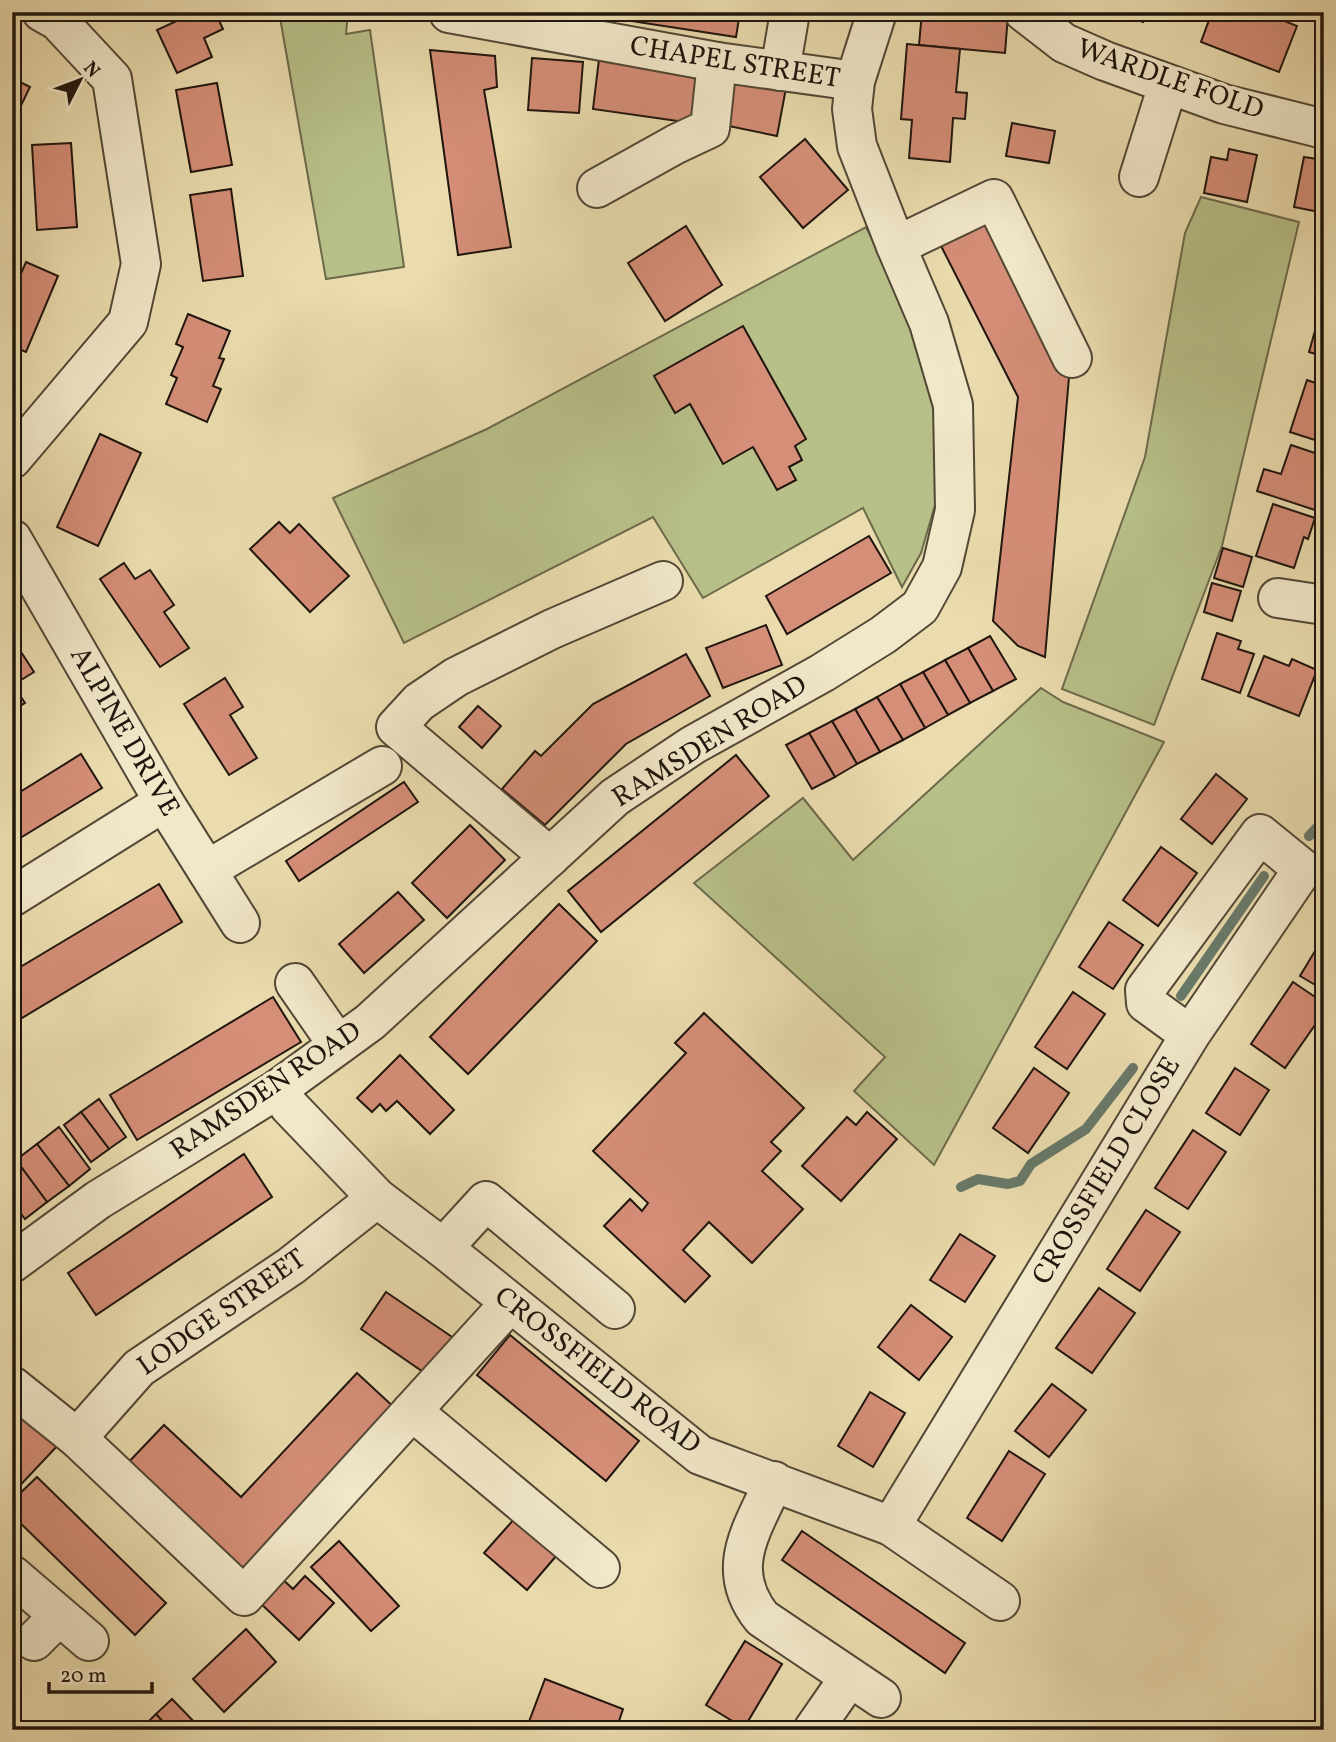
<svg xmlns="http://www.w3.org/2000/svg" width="1336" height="1742" viewBox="0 0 1336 1742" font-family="Vollkorn,serif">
	<rect width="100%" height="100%" fill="#eadcae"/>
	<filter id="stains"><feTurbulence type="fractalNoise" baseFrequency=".00286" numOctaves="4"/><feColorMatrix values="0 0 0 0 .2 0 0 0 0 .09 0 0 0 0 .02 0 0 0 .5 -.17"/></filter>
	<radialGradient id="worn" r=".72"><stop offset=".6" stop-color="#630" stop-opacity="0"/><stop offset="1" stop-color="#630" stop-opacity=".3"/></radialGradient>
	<g fill="#b8c089" stroke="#6c6a4b" stroke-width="2">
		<polygon points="279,12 348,12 346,34 370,30 404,267 326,279"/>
		<polygon points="1201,197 1299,222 1222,546 1154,725 1062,689 1145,457 1185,233"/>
		<polygon points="866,227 902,298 936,408 938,495 921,553 902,587 863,508 703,598 653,517 404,643 333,498 487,429"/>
		<polygon points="1041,688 1063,702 1164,742 934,1165 854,1091 885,1057 694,883 803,798 853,860"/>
	</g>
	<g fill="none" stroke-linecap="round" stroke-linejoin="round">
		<g stroke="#687969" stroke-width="10">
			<polyline points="1309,836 1324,820"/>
			<polyline points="1181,996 1264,876"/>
			<polyline points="961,1187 978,1179 1008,1184 1020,1181 1031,1164 1086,1129 1133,1068"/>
		</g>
	</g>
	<g fill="#d58e78" stroke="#1f150d" stroke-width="2">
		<polygon points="196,12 215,12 223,29 204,38 212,57 177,73 157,30"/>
		<polygon points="619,12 740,12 736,37 618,19"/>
		<polygon points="922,12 976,12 1008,15 1005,53 919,45"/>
		<polygon points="1116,12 1146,12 1143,22"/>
		<polygon points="1212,12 1262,12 1297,26 1279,72 1201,42"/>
		<polygon points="907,44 960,49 956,92 967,93 965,119 953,118 950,162 909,158 912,120 901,119"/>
		<polygon points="430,50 495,56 497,87 484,90 511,247 458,255"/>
		<polygon points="532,58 583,62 579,113 528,110"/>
		<polygon points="599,59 705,73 699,124 593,109"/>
		<polygon points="723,75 786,88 777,136 714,123"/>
		<polygon points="12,78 30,87 13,122 12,122"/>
		<polygon points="217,83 232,165 191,172 176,90"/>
		<polygon points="1012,123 1055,131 1049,163 1006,156"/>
		<polygon points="805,139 848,190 803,228 760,177"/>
		<polygon points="71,143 77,227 37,230 32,145"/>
		<polygon points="1229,149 1257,155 1247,202 1204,193 1211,157 1227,160"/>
		<polygon points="1304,157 1324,160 1324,213 1294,207"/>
		<polygon points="231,189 243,276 203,281 190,195"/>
		<polygon points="987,217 1069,377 1045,657 1018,646 993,621 1018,397 939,242"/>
		<polygon points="686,226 722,285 665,321 628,263"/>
		<polygon points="26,262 58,276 26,352 12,346 12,294"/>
		<polygon points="1324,270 1324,302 1315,299"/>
		<polygon points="1320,313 1324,314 1324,371 1319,370 1323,356 1309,352"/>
		<polygon points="188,314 230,331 219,358 224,359 213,386 221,389 207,422 166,404 177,378 171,375 183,347 176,344"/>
		<polygon points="743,326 806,439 795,446 802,460 789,467 796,480 777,490 753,447 723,464 690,404 675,413 654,376"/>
		<polygon points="1307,380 1324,386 1324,443 1290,432"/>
		<polygon points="100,434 141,453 98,546 57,527"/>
		<polygon points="1291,445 1324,456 1324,474 1321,483 1324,484 1324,502 1321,512 1257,491 1264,469 1281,474"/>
		<polygon points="1273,504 1315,518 1308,539 1304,537 1294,568 1256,556"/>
		<polygon points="279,522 290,533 299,524 349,576 310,612 250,549"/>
		<polygon points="869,536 891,573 787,634 766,596"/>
		<polygon points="1223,548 1252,557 1243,587 1214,578"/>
		<polygon points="124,563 135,579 150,570 174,605 164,612 189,648 160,667 100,579"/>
		<polygon points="1212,583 1241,591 1232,621 1204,612"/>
		<polygon points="766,625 782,665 723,688 706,648"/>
		<polygon points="1217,633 1241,641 1238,649 1254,654 1240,693 1202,679"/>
		<polygon points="990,636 1016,679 993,691 968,648"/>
		<polygon points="12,638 34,672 13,685 25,703 12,711"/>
		<polygon points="968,648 993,691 970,703 945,660"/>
		<polygon points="686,654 710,696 626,744 545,825 502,789 535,751 541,756 593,704"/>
		<polygon points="1264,656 1289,666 1292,659 1317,670 1299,716 1248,696"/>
		<polygon points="945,660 970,703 948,715 923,672"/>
		<polygon points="923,672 948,715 925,728 900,684"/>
		<polygon points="225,678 243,707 230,715 257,758 229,775 184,704"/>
		<polygon points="900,684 925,728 903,740 877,697"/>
		<polygon points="877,697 903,740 880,752 855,709"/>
		<polygon points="478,706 501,726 482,748 459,727"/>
		<polygon points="855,709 880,752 857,764 832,721"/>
		<polygon points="832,721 857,764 835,777 809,733"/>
		<polygon points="809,733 835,777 812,789 786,745"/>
		<polygon points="81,754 102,788 12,843 12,797"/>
		<polygon points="736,755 769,796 601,932 568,891"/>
		<polygon points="1216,774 1247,799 1212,844 1181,819"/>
		<polygon points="404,782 418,802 299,881 286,861"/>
		<polygon points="470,825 505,860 447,918 412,883"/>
		<polygon points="1161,847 1197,873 1158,926 1123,900"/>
		<polygon points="159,884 182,922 12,1024 12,972"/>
		<polygon points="398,892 424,920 364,973 339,944"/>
		<polygon points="559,904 597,941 468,1074 430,1037"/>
		<polygon points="1109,922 1143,945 1113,989 1079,967"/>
		<polygon points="1324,936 1324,990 1300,976"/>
		<polygon points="1293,982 1324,1003 1324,1012 1285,1068 1251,1044"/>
		<polygon points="1073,992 1105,1014 1067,1069 1035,1047"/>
		<polygon points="273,997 301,1042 137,1140 110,1095"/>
		<polygon points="704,1013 804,1108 771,1142 781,1151 762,1171 803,1209 752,1263 709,1222 683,1250 710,1276 685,1302 604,1226 630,1199 642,1211 648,1203 593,1151 686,1053 675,1043"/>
		<polygon points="400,1055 454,1110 430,1134 397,1101 386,1111 380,1104 372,1112 357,1098"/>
		<polygon points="1034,1068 1069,1093 1028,1153 993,1128"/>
		<polygon points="1235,1068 1269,1090 1240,1135 1206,1113"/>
		<polygon points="99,1099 126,1137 109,1149 81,1112"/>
		<polygon points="81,1112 109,1149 91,1162 64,1125"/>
		<polygon points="867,1112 897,1139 841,1201 802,1166 847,1117 856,1125"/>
		<polygon points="59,1127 90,1169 69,1186 37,1144"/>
		<polygon points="1193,1130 1226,1152 1188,1209 1155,1188"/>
		<polygon points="37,1144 69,1186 47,1202 16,1160"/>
		<polygon points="244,1154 272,1197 96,1315 68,1273"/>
		<polygon points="16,1160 47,1202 25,1219 12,1202 12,1162"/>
		<polygon points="1146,1210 1180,1232 1140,1291 1107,1269"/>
		<polygon points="960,1234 995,1256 965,1302 930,1280"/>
		<polygon points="1099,1288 1135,1313 1092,1373 1056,1348"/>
		<polygon points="386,1292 458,1341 432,1378 361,1329"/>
		<polygon points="911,1305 952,1337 919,1380 878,1347"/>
		<polygon points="510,1335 639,1441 606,1481 477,1375"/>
		<polygon points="357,1373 398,1411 242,1577 124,1467 164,1425 241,1497"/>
		<polygon points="1052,1384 1086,1410 1049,1457 1015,1431"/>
		<polygon points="870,1392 905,1413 873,1467 838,1446"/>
		<polygon points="12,1401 59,1444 12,1494"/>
		<polygon points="1009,1451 1045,1474 1002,1541 967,1518"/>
		<polygon points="37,1477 166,1603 135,1635 12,1515 12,1501"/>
		<polygon points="515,1518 557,1555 527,1590 484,1553"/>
		<polygon points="802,1531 965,1643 945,1673 782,1560"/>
		<polygon points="339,1541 399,1606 371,1631 311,1567"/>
		<polygon points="279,1576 293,1589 305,1576 334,1603 299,1640 257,1600"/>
		<polygon points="246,1629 276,1662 224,1712 193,1679"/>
		<polygon points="745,1641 782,1664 744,1728 706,1705"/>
		<polygon points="545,1679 623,1709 616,1730 535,1730 527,1727"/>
		<polygon points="172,1699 202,1730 170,1730 156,1714"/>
		<polygon points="156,1714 170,1730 140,1730"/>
		<polygon points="12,1718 50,1730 12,1730"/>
	</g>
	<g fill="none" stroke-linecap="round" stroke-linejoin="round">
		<defs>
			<g id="minor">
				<polyline points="1024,12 1064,43 1105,61 1224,104 1324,129"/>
				<polyline points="449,13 717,62 855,81"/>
				<polyline points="780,71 790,12"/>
				<polyline points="1139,177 1168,85"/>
				<polyline points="597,188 676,144 710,128 717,62"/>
				<polyline points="896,246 994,199 1072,358"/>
				<polyline points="12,459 128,322 141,264 112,79 58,21 42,12"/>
				<polyline points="12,539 164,802 240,923"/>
				<polyline points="1278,598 1324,605"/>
				<polyline points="550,857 396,727 419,702 456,677 552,629 663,581"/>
				<polyline points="207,870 382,766"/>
				<polyline points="12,897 164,802"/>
				<polyline points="295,983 338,1045"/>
				<polyline points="278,1089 289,1106 377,1198 443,1248 700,1455 891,1526 1000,1601"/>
				<polyline points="443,1248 486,1201 615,1309"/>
				<polyline points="12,1263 98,1200 278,1089 370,1022 615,797 693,745 822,673 883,635 920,607 942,567 955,510 953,405 929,323 896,246 857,146 852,109 855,81 877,12"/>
				<polyline points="12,1386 77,1438 244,1596 510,1303"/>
				<polyline points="412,1411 600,1568"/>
				<polyline points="77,1438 139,1368 291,1266 377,1198"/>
				<path d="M774 1481C752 1530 723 1569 762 1618L881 1698"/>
				<polyline points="891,1526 1190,1035 1303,869 1260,834 1145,990 1146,1003 1190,1035"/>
				<polyline points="12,1575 89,1641"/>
				<polyline points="34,1641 59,1616"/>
				<polyline points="813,1730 849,1678"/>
			</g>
		</defs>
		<use href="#minor" stroke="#524735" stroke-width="42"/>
		<use href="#minor" stroke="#f1e8ca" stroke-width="38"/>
	</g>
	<g text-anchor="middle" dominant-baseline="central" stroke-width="7" stroke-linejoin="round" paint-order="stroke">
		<g font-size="28" fill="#1f150d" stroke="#f1e8ca">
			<text transform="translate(735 63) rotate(9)">CHAPEL STREET</text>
			<text transform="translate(1170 80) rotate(19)">WARDLE FOLD</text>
			<text transform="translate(124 732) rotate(60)">ALPINE DRIVE</text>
			<text transform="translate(710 742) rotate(-32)">RAMSDEN ROAD</text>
			<text transform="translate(266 1091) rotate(-34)">RAMSDEN ROAD</text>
			<text transform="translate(1107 1171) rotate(-59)">CROSSFIELD CLOSE</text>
			<text transform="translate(222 1313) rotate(-35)">LODGE STREET</text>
			<text transform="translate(597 1371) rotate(38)">CROSSFIELD ROAD</text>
		</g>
	</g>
	<rect width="1336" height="1742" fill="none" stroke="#eadcae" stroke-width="42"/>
	<rect x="14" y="14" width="1308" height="1714" fill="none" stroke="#1f150d" stroke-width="3.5"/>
	<rect x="21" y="21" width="1294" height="1700" fill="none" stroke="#1f150d" stroke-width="2"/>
	<g transform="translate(80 80) rotate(48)" stroke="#f1e8ca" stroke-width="5" paint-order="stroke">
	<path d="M0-5L12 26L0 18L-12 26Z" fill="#1f150d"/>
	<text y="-10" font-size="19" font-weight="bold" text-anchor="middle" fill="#1f150d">N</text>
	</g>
	<path d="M49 1682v10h103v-10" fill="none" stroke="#1f150d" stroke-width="3.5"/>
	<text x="60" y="1682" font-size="21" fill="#1f150d" stroke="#f1e8ca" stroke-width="5" paint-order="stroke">20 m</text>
	<rect width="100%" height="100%" filter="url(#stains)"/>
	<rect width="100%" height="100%" fill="url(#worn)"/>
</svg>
